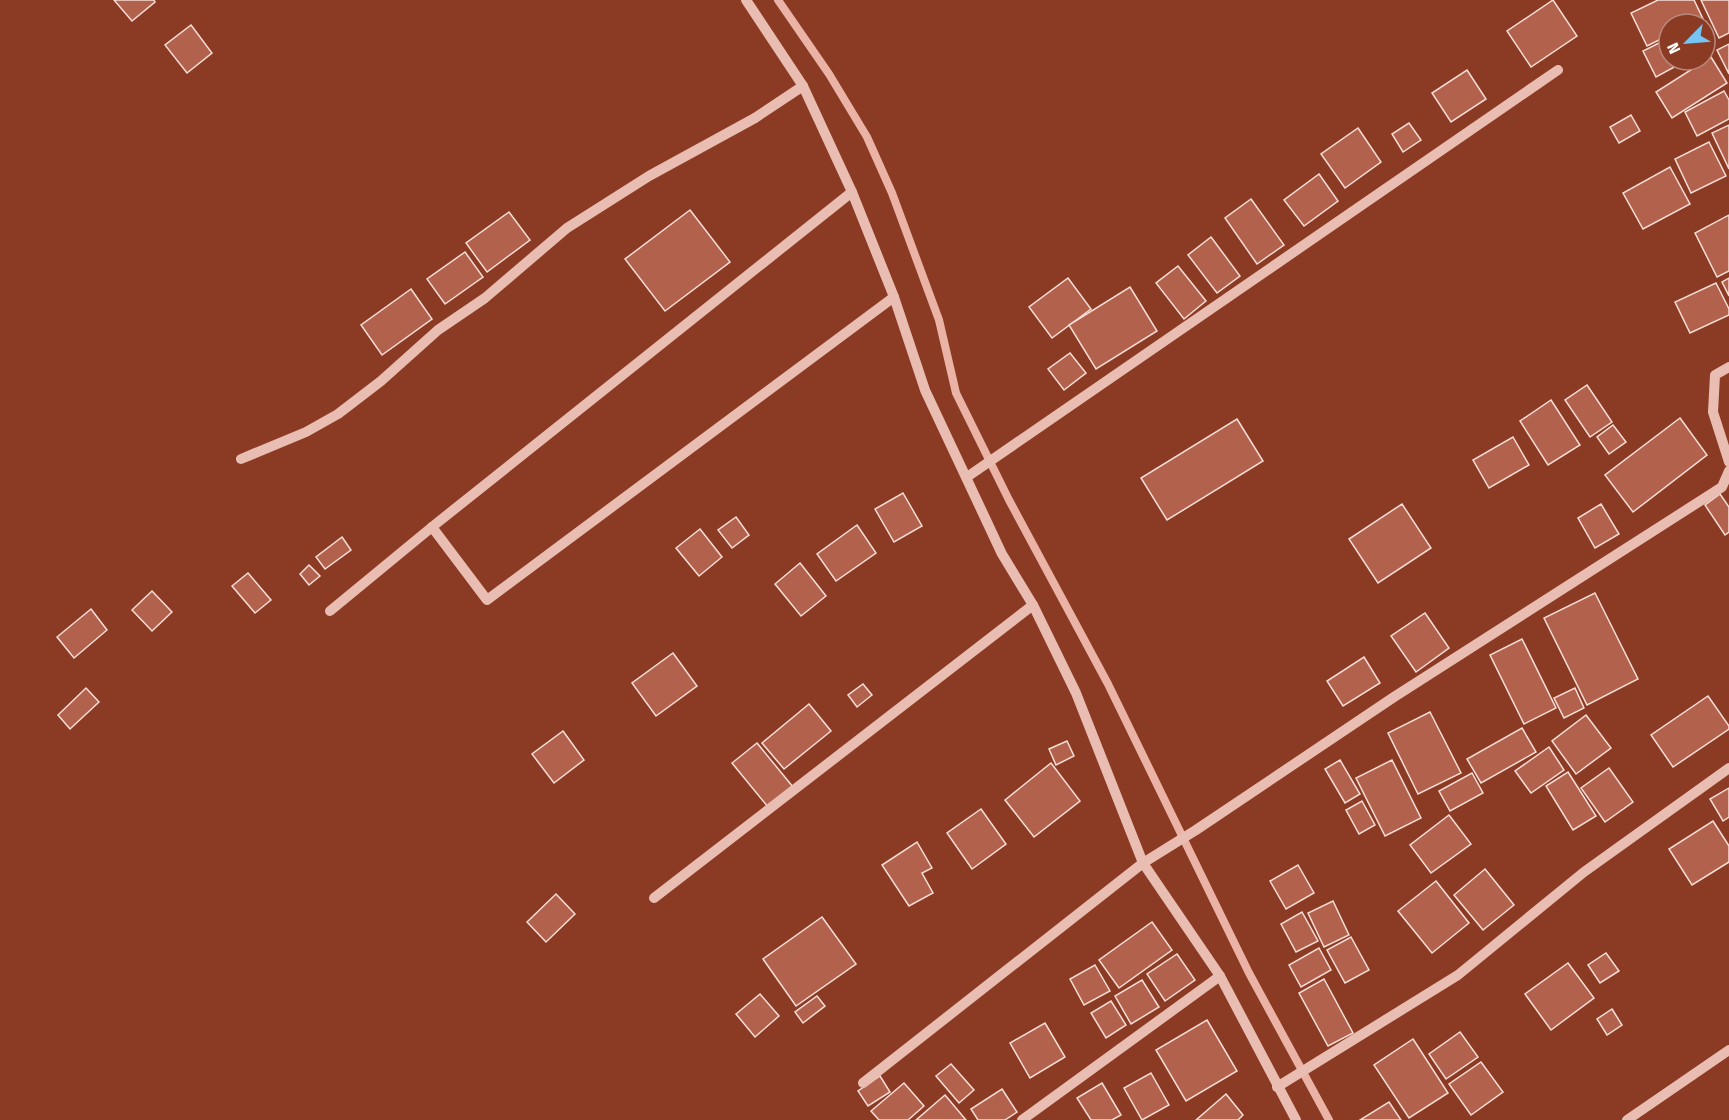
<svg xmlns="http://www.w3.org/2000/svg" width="1729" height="1120" viewBox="0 0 1729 1120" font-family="'Fira Sans Condensed',sans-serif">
	<rect width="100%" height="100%" fill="#8b3b24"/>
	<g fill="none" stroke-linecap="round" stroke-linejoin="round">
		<polyline stroke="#ebb3a6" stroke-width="8" points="778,0 829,74 867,137 892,193 939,320 956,393 1009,500 1108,684 1249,973 1329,1120"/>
	</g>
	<g fill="#b2624c" stroke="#f8ddd6" stroke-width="1.5">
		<polygon points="114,0 154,0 155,2 132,21"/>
		<polygon points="1553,0 1577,36 1531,67 1507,31"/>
		<polygon points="1658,0 1694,0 1703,19 1692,24 1669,24 1669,35 1647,46 1631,13"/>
		<polygon points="1701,0 1729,0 1729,33 1719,38"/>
		<polygon points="191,25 212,53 187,73 165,45"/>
		<polygon points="1667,39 1669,60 1678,60 1680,64 1656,77 1643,51"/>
		<polygon points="1729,44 1729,74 1717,50"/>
		<polygon points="1711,57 1727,83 1672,118 1656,92"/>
		<polygon points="1467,70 1486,99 1451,122 1432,93"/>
		<polygon points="1724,91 1729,100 1729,119 1697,136 1685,112"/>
		<polygon points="1631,115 1640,131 1619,143 1610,127"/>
		<polygon points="1409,123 1421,140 1403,152 1392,134"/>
		<polygon points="1729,125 1729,169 1712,133"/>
		<polygon points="1358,128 1381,162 1345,188 1321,154"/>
		<polygon points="1709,142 1726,176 1691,193 1675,159"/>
		<polygon points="1670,167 1690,204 1643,229 1623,193"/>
		<polygon points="1319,174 1338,201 1304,226 1284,200"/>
		<polygon points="1251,199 1284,245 1257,264 1225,218"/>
		<polygon points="690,210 730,262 665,311 625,259"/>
		<polygon points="509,212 530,240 487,272 466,243"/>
		<polygon points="1729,215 1729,271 1717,277 1695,233"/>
		<polygon points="1211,237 1240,276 1217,293 1188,255"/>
		<polygon points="465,252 483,277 445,304 427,279"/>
		<polygon points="1178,266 1206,301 1184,319 1156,283"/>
		<polygon points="1068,278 1091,309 1052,338 1029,307"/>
		<polygon points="1729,278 1729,296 1722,282"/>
		<polygon points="1716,283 1729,309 1729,315 1690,333 1675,302"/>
		<polygon points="1130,287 1157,331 1096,369 1069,325"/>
		<polygon points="411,289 432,319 382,355 361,325"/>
		<polygon points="1070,353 1086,373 1064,390 1048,369"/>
		<polygon points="1587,385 1612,422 1590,437 1565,400"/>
		<polygon points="1551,400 1580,445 1548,465 1520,421"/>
		<polygon points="1680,418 1707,455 1633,512 1605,475"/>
		<polygon points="1237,419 1263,461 1167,520 1141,478"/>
		<polygon points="1613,425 1626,442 1609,454 1597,437"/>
		<polygon points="1513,437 1529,465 1489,488 1473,460"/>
		<polygon points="903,493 922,526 894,542 875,509"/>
		<polygon points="1720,494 1729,507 1729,532 1725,535 1705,505"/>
		<polygon points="1402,504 1431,548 1378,583 1349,539"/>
		<polygon points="1601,504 1619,534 1595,548 1578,518"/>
		<polygon points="736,517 749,535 732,548 718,530"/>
		<polygon points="857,525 876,553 836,581 817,554"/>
		<polygon points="700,529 722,557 699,576 676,548"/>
		<polygon points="342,537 351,550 325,569 316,557"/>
		<polygon points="800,563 826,596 801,616 775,584"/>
		<polygon points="309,565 320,576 309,585 300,574"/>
		<polygon points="248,573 271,600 255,613 232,586"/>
		<polygon points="152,591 172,612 152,631 132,610"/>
		<polygon points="1595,593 1638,679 1587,705 1544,618"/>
		<polygon points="91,609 107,630 74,658 57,637"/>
		<polygon points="1425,613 1449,648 1416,672 1391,636"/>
		<polygon points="1522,639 1556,708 1524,724 1490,655"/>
		<polygon points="673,653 697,686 656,716 632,683"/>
		<polygon points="1364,657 1380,683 1343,706 1327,681"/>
		<polygon points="863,684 872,695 857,707 848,695"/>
		<polygon points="86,688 99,702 70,729 58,715"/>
		<polygon points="1575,688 1584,708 1564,718 1554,698"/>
		<polygon points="1708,696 1729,726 1729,729 1673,767 1651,735"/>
		<polygon points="809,704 831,731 784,769 762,743"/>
		<polygon points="1430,712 1461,773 1418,794 1388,733"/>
		<polygon points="1586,715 1611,748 1576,774 1552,741"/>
		<polygon points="1522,728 1536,752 1481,783 1467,759"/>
		<polygon points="563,731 584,760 554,783 532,754"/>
		<polygon points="1067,741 1074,756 1056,765 1049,749"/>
		<polygon points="757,743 793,787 768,807 732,763"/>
		<polygon points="1549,747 1564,770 1531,793 1515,771"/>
		<polygon points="1340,760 1360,794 1345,803 1325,769"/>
		<polygon points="1392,760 1421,818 1385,836 1356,778"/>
		<polygon points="1051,763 1080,801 1034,837 1005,800"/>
		<polygon points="1609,768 1633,802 1605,822 1581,788"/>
		<polygon points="1568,772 1596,816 1573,830 1546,786"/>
		<polygon points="1472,773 1483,793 1450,811 1439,791"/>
		<polygon points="1729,788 1729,817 1723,821 1710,799"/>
		<polygon points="1362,801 1375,825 1359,834 1346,810"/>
		<polygon points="981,809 1006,844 972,869 947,833"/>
		<polygon points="1449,815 1471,844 1431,873 1410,845"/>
		<polygon points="1713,821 1729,846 1729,862 1692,885 1669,849"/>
		<polygon points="917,842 932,868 922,873 933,893 909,906 882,865"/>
		<polygon points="1298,865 1314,893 1286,909 1270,881"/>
		<polygon points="1485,869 1514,905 1483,930 1454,895"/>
		<polygon points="1436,881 1469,923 1432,953 1398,911"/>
		<polygon points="556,894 575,914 546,942 527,922"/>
		<polygon points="1333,901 1349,935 1324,947 1308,913"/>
		<polygon points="1302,912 1318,941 1296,952 1281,924"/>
		<polygon points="822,917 856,964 796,1006 763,959"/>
		<polygon points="1152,922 1172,950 1119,988 1099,960"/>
		<polygon points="1351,937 1369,970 1345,983 1327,950"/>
		<polygon points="1319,948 1331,970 1301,987 1289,965"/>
		<polygon points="1606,953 1619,971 1600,983 1588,965"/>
		<polygon points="1177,954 1195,980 1165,1001 1147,974"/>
		<polygon points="1568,963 1594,998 1551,1030 1525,994"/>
		<polygon points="1095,965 1110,991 1084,1005 1070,979"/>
		<polygon points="1324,979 1353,1033 1328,1046 1299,993"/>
		<polygon points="1142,980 1159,1007 1131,1024 1115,996"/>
		<polygon points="760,994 779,1016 755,1037 736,1014"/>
		<polygon points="817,996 825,1006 803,1023 795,1012"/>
		<polygon points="1111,1001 1126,1025 1106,1038 1091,1013"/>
		<polygon points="1612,1009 1622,1025 1607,1035 1597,1019"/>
		<polygon points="1207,1020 1237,1071 1186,1101 1156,1050"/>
		<polygon points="1045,1023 1065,1057 1030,1078 1010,1043"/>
		<polygon points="1460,1032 1478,1057 1446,1079 1429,1054"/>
		<polygon points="1413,1039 1448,1093 1409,1118 1374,1065"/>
		<polygon points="1481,1062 1503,1092 1471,1115 1449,1084"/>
		<polygon points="951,1064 974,1090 959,1103 936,1076"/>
		<polygon points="1151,1073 1169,1105 1142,1120 1124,1088"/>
		<polygon points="880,1076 890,1092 868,1106 858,1091"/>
		<polygon points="904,1083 924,1106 908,1120 879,1120 871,1111"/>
		<polygon points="1102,1083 1121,1115 1112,1120 1091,1120 1077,1098"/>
		<polygon points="1002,1089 1017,1112 1005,1120 978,1120 971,1109"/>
		<polygon points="1226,1094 1243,1115 1238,1120 1196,1120"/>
		<polygon points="945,1095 966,1120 916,1120"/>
		<polygon points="1389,1102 1401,1120 1360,1120"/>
	</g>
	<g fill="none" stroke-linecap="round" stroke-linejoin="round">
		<g stroke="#eabdb2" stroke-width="10">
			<polyline points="746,0 803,86 852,192 894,297 925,390 1002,554 1033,605 1076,693 1143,863 1220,976 1296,1120"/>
			<polyline points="1729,367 1715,375 1713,412 1729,462"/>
			<polyline points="241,459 306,432 338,414 381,381 438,330 485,298 567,228 649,176 755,118 803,86"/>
			<polyline points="967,477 1558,70"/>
			<polyline points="432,527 487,600 894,297"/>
			<polyline points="330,611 432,527 852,192"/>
			<polyline points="654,898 1033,605"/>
			<polyline points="863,1083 1143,863 1196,830 1394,697 1722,487 1729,471"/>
			<polyline points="1277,1087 1458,975 1584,872 1729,768"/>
			<polyline points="1022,1120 1220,976"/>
			<polyline points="1627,1120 1729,1050"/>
		</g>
	</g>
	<g transform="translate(1687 42) rotate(245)"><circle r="28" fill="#8b3b24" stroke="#b9897c" stroke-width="1.5"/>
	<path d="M0-4.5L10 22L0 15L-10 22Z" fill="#75c6f5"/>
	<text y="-9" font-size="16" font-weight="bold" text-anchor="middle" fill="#ffffff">N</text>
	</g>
</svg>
